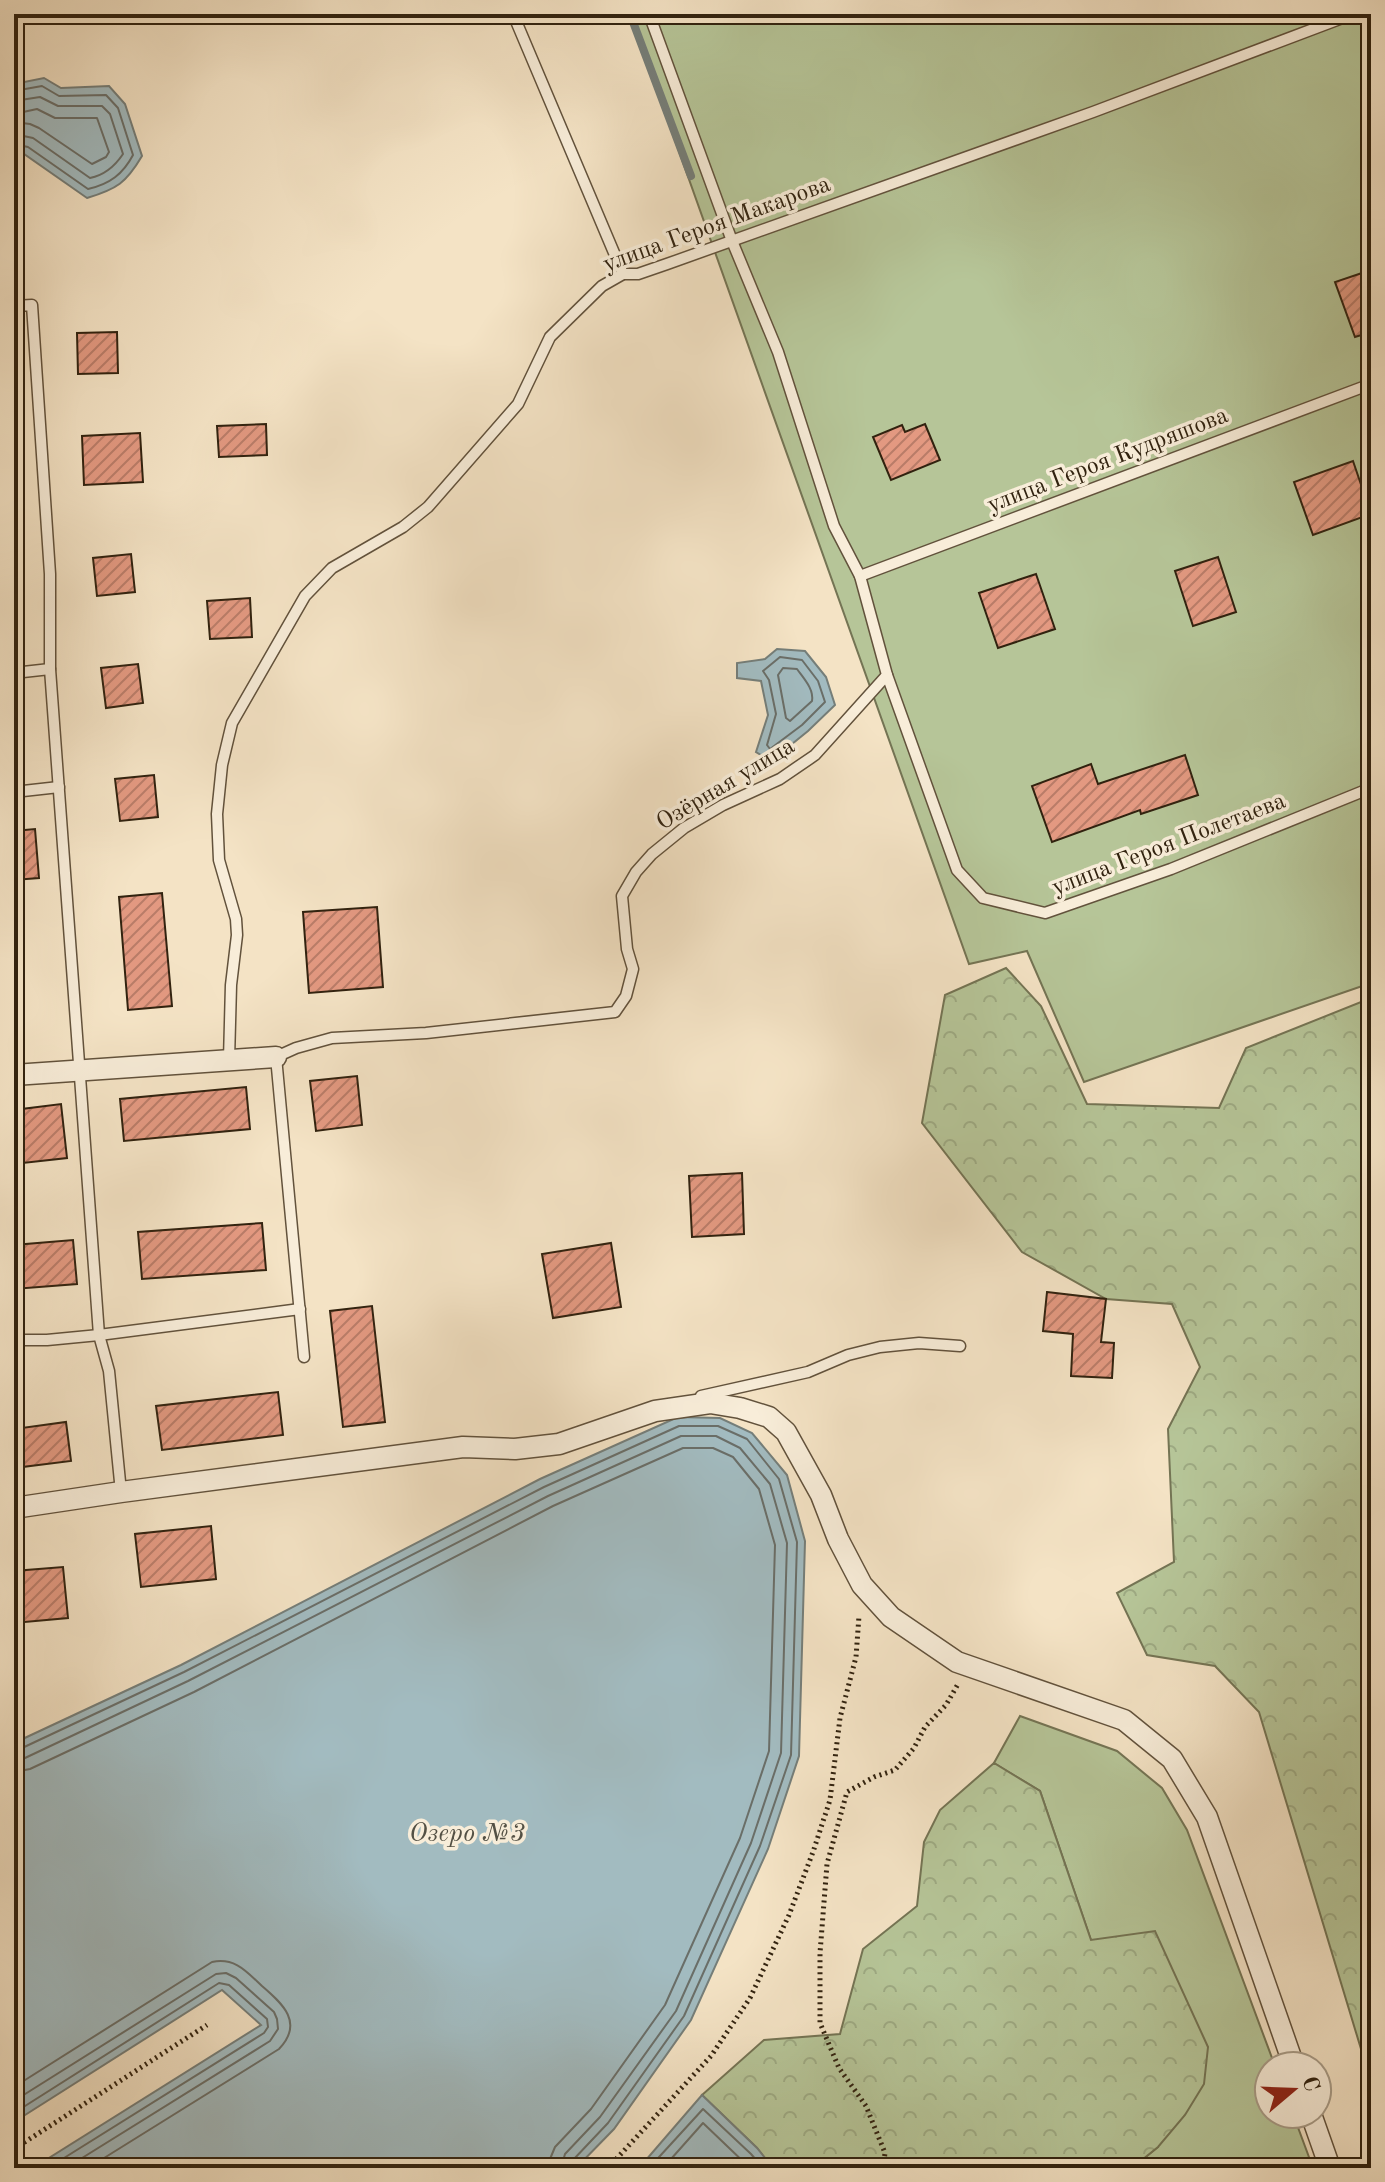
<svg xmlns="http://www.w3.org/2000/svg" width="1385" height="2182" viewBox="0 0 1385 2182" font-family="'Old Standard TT',serif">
	<defs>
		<pattern id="forest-crowns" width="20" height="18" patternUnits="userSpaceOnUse" patternTransform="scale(2)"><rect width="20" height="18" fill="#b6c598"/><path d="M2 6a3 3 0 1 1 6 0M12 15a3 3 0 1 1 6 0" fill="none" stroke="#9da982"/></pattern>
		<pattern id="building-hatch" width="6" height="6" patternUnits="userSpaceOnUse" patternTransform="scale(2)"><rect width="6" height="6" fill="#e39981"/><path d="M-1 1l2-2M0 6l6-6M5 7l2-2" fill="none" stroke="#b97c68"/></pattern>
	</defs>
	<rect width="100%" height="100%" fill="#f4e3c5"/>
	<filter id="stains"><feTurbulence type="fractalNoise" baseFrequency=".0025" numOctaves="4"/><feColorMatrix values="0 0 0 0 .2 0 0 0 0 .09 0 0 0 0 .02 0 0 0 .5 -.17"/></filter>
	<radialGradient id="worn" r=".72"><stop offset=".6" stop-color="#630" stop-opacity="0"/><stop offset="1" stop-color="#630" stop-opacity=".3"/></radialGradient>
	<g fill="#b6c598" stroke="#747454" stroke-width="2">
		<polygon points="630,14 1371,14 1371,983 1084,1082 1027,951 969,964"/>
		<polygon points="1020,1716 1117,1751 1162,1788 1187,1830 1275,2066 1269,2066 1269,2114 1293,2114 1313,2168 1132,2168 1158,2147 1091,1940 1040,1791 994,1763"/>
	</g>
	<g fill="url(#forest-crowns)" stroke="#747454" stroke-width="2">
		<polygon points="1006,968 1041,1006 1087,1104 1219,1108 1246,1048 1371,998 1371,2082 1259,1712 1215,1666 1147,1655 1117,1593 1174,1562 1168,1429 1200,1367 1172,1304 1106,1299 1022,1252 922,1123 945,995"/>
		<polygon points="994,1763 1040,1791 1091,1940 1155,1931 1208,2047 1204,2084 1185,2115 1158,2147 1132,2168 773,2168 757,2148 702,2095 764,2040 840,2034 863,1949 917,1906 924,1842 940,1810"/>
	</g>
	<g fill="#a2bbc0" stroke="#757e79" stroke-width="2">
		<path d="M44 78 61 88 109 86 125 104 142 156C126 183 117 189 87 198L24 154 14 152V84Z"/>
		<polygon points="777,649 805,651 826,677 835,705 808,731 771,761 756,752 768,715 761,681 737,678 737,663 765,659"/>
		<polygon points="678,1417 720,1418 752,1433 787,1475 805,1541 799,1756 768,1849 691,2020 614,2129 576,2168 33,2168 261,2025 222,1990 14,2122 14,1743 181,1665 540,1479"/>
		<polygon points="702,2095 757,2148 773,2168 639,2168"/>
	</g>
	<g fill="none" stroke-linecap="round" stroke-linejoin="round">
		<g stroke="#6a6e68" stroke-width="2">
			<path d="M14 91 42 86 59 96 106 95 118 108 133 155C123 174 110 184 88 189L28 147 14 144"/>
			<path d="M14 101 40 97 58 106H102L110 114 123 154C115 166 105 175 90 178L33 138 14 134"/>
			<polyline points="14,114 37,109 55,118 97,118 109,152 106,157 92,164 39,128 30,124 14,122"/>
			<polygon points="780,657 802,660 818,681 825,702 802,725 770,749 767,745 776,714 769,680 763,671"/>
			<path d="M783 668 797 669C804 679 814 689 812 701L790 721 786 718 778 675Z"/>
			<polyline points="14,1750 20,1749 184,1672 544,1487 679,1426 718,1426 747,1439 779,1479 797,1542 791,1755 760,1846 684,2016 608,2123 573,2160 571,2168"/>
			<polyline points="14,1760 25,1758 188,1681 548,1496 681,1436 716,1436 740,1448 770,1484 787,1543 781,1753 751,1843 676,2011 600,2117 565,2154 561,2168"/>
			<polyline points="14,1772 30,1769 194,1692 553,1506 683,1448 713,1448 733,1457 759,1489 775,1545 769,1751 740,1838 665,2005 591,2109 555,2147 550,2159 549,2168"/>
			<path d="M14 2087 212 1962C235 1957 247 1972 262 1986 283 2004 304 2023 279 2049L88 2168"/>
			<polyline points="14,2101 216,1974 226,1973 236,1978 274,2012 277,2019 278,2029 270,2041 66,2168"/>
			<polyline points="14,2113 219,1983 229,1985 267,2019 268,2027 264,2033 48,2168"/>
			<polyline points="649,2168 703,2109 751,2154 763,2168"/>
			<polyline points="663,2168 703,2123 750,2168"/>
		</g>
		<polyline stroke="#757e79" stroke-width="8" points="630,14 691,176"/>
	</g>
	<g fill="url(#building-hatch)" stroke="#31220f" stroke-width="2">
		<polygon points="1371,270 1371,332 1355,337 1335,282"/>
		<polygon points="117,332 118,373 78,374 77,333"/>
		<polygon points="266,424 267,455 219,457 217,426"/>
		<polygon points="925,424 940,460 891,480 873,437 902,425 905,432"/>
		<polygon points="140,433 143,482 84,485 82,436"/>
		<polygon points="1353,461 1371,514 1313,535 1294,482"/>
		<polygon points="131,554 135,592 97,596 93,558"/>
		<polygon points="1218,557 1236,612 1193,626 1175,571"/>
		<polygon points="1036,574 1055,629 998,648 979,593"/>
		<polygon points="250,598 252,637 210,639 207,601"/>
		<polygon points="138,664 143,703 106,708 101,668"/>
		<polygon points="1185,755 1198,795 1141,814 1140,810 1052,842 1032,786 1091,764 1098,784"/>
		<polygon points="154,775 158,817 120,821 115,779"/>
		<polygon points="35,829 39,878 14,880 14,831"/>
		<polygon points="162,893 172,1006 128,1010 119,897"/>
		<polygon points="377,907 383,987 309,993 303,912"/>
		<polygon points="357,1076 362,1125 316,1131 310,1081"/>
		<polygon points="246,1087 250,1129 124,1141 120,1099"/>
		<polygon points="61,1104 67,1158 14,1164 14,1110"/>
		<polygon points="742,1173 744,1234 692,1237 689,1176"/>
		<polygon points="262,1223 266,1270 142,1279 138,1232"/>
		<polygon points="73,1240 77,1284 14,1289 14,1245"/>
		<polygon points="611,1243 621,1307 553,1318 542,1254"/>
		<polygon points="1047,1292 1106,1299 1101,1342 1114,1343 1112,1378 1071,1376 1073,1334 1043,1331"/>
		<polygon points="372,1306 385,1422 343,1427 330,1311"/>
		<polygon points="278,1392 283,1435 162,1450 156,1406"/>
		<polygon points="66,1422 71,1461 14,1468 14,1429"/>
		<polygon points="211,1526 216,1579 141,1587 135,1534"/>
		<polygon points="63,1567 68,1618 14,1623 14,1571"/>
	</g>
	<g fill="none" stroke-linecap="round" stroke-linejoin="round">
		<defs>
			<g id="lane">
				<polyline points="513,14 623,274"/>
				<polyline points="14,306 32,305 50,574 50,669 99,1335 109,1371 121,1492"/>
				<polyline points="860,576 1371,384"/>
				<polyline points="14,673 50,669"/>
				<polyline points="887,675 957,870 983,898 1045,913 1171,869 1371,788"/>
				<polyline points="14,792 59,787"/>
				<polyline points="229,1060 231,985 237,935 236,919 219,860 217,814 222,765 232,723 305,596 332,568 403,527 428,507 518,404 550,337 602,286 623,274 638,274 667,264 1093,112 1353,14"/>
				<polyline points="14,1340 47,1340 99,1335 300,1309"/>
				<polyline points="304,1357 276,1057 296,1048 332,1038 426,1033 615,1012 626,996 633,969 627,949 622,896 636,872 652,854 684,828 723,805 780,779 815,755 887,675 860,576 834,526 778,352 732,241 649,14"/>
				<polyline points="701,1396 808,1372 848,1355 880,1347 919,1343 960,1346"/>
			</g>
			<g id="street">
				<polyline points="14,1075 276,1057"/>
				<polyline points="14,1508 121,1492 463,1447 515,1449 559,1444 655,1411 710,1403 740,1408 769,1417 786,1432 821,1495 838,1539 862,1585 891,1617 957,1662 1124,1720 1172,1759 1207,1817 1294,2066"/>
				<polyline points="1311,2114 1330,2168"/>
			</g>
		</defs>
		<use href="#lane" stroke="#62523c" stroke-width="13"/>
		<use href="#street" stroke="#62523c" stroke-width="23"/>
		<g stroke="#31220f" stroke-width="5" stroke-dasharray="2 4" stroke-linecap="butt">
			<polyline points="14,2149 207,2025"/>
			<polyline points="608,2168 711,2056 750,1998 789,1915 813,1852 830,1800 840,1718 856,1657 859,1616"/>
			<polyline points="883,2168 885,2153 866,2106 839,2068 820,2023 820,1953 827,1864 847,1792 874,1777 895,1770 914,1748 925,1727 946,1705 958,1684"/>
		</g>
		<use href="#lane" stroke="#f8edd9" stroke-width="10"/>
		<use href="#street" stroke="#f8edd9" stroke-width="20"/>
	</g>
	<g text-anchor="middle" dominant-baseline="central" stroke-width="7" stroke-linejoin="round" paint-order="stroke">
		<g font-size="24" fill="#31220f" stroke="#f8edd9">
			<text transform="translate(717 225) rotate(-20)">улица Героя Макарова</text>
			<text transform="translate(1108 461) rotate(-21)">улица Героя Кудряшова</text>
			<text transform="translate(726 785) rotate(-31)">Озёрная улица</text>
			<text transform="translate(1169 845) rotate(-21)">улица Героя Полетаева</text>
		</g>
		<g font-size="26" font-style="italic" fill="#535044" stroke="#f8edd9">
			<text x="467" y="1834">Озеро №3</text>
		</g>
	</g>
	<rect width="1385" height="2182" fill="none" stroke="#f4e3c5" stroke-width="48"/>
	<rect x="16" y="16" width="1353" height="2150" fill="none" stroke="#31220f" stroke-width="4"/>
	<rect x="24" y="24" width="1337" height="2134" fill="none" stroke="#31220f" stroke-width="2"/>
	<g transform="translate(1293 2090) rotate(71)"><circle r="38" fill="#f8edd9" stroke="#a89c88" stroke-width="2"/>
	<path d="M0-6L14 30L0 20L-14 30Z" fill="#8f2418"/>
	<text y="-12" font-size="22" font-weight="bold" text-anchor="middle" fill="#31220f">С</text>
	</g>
	<rect width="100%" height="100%" filter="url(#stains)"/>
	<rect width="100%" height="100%" fill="url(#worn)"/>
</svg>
